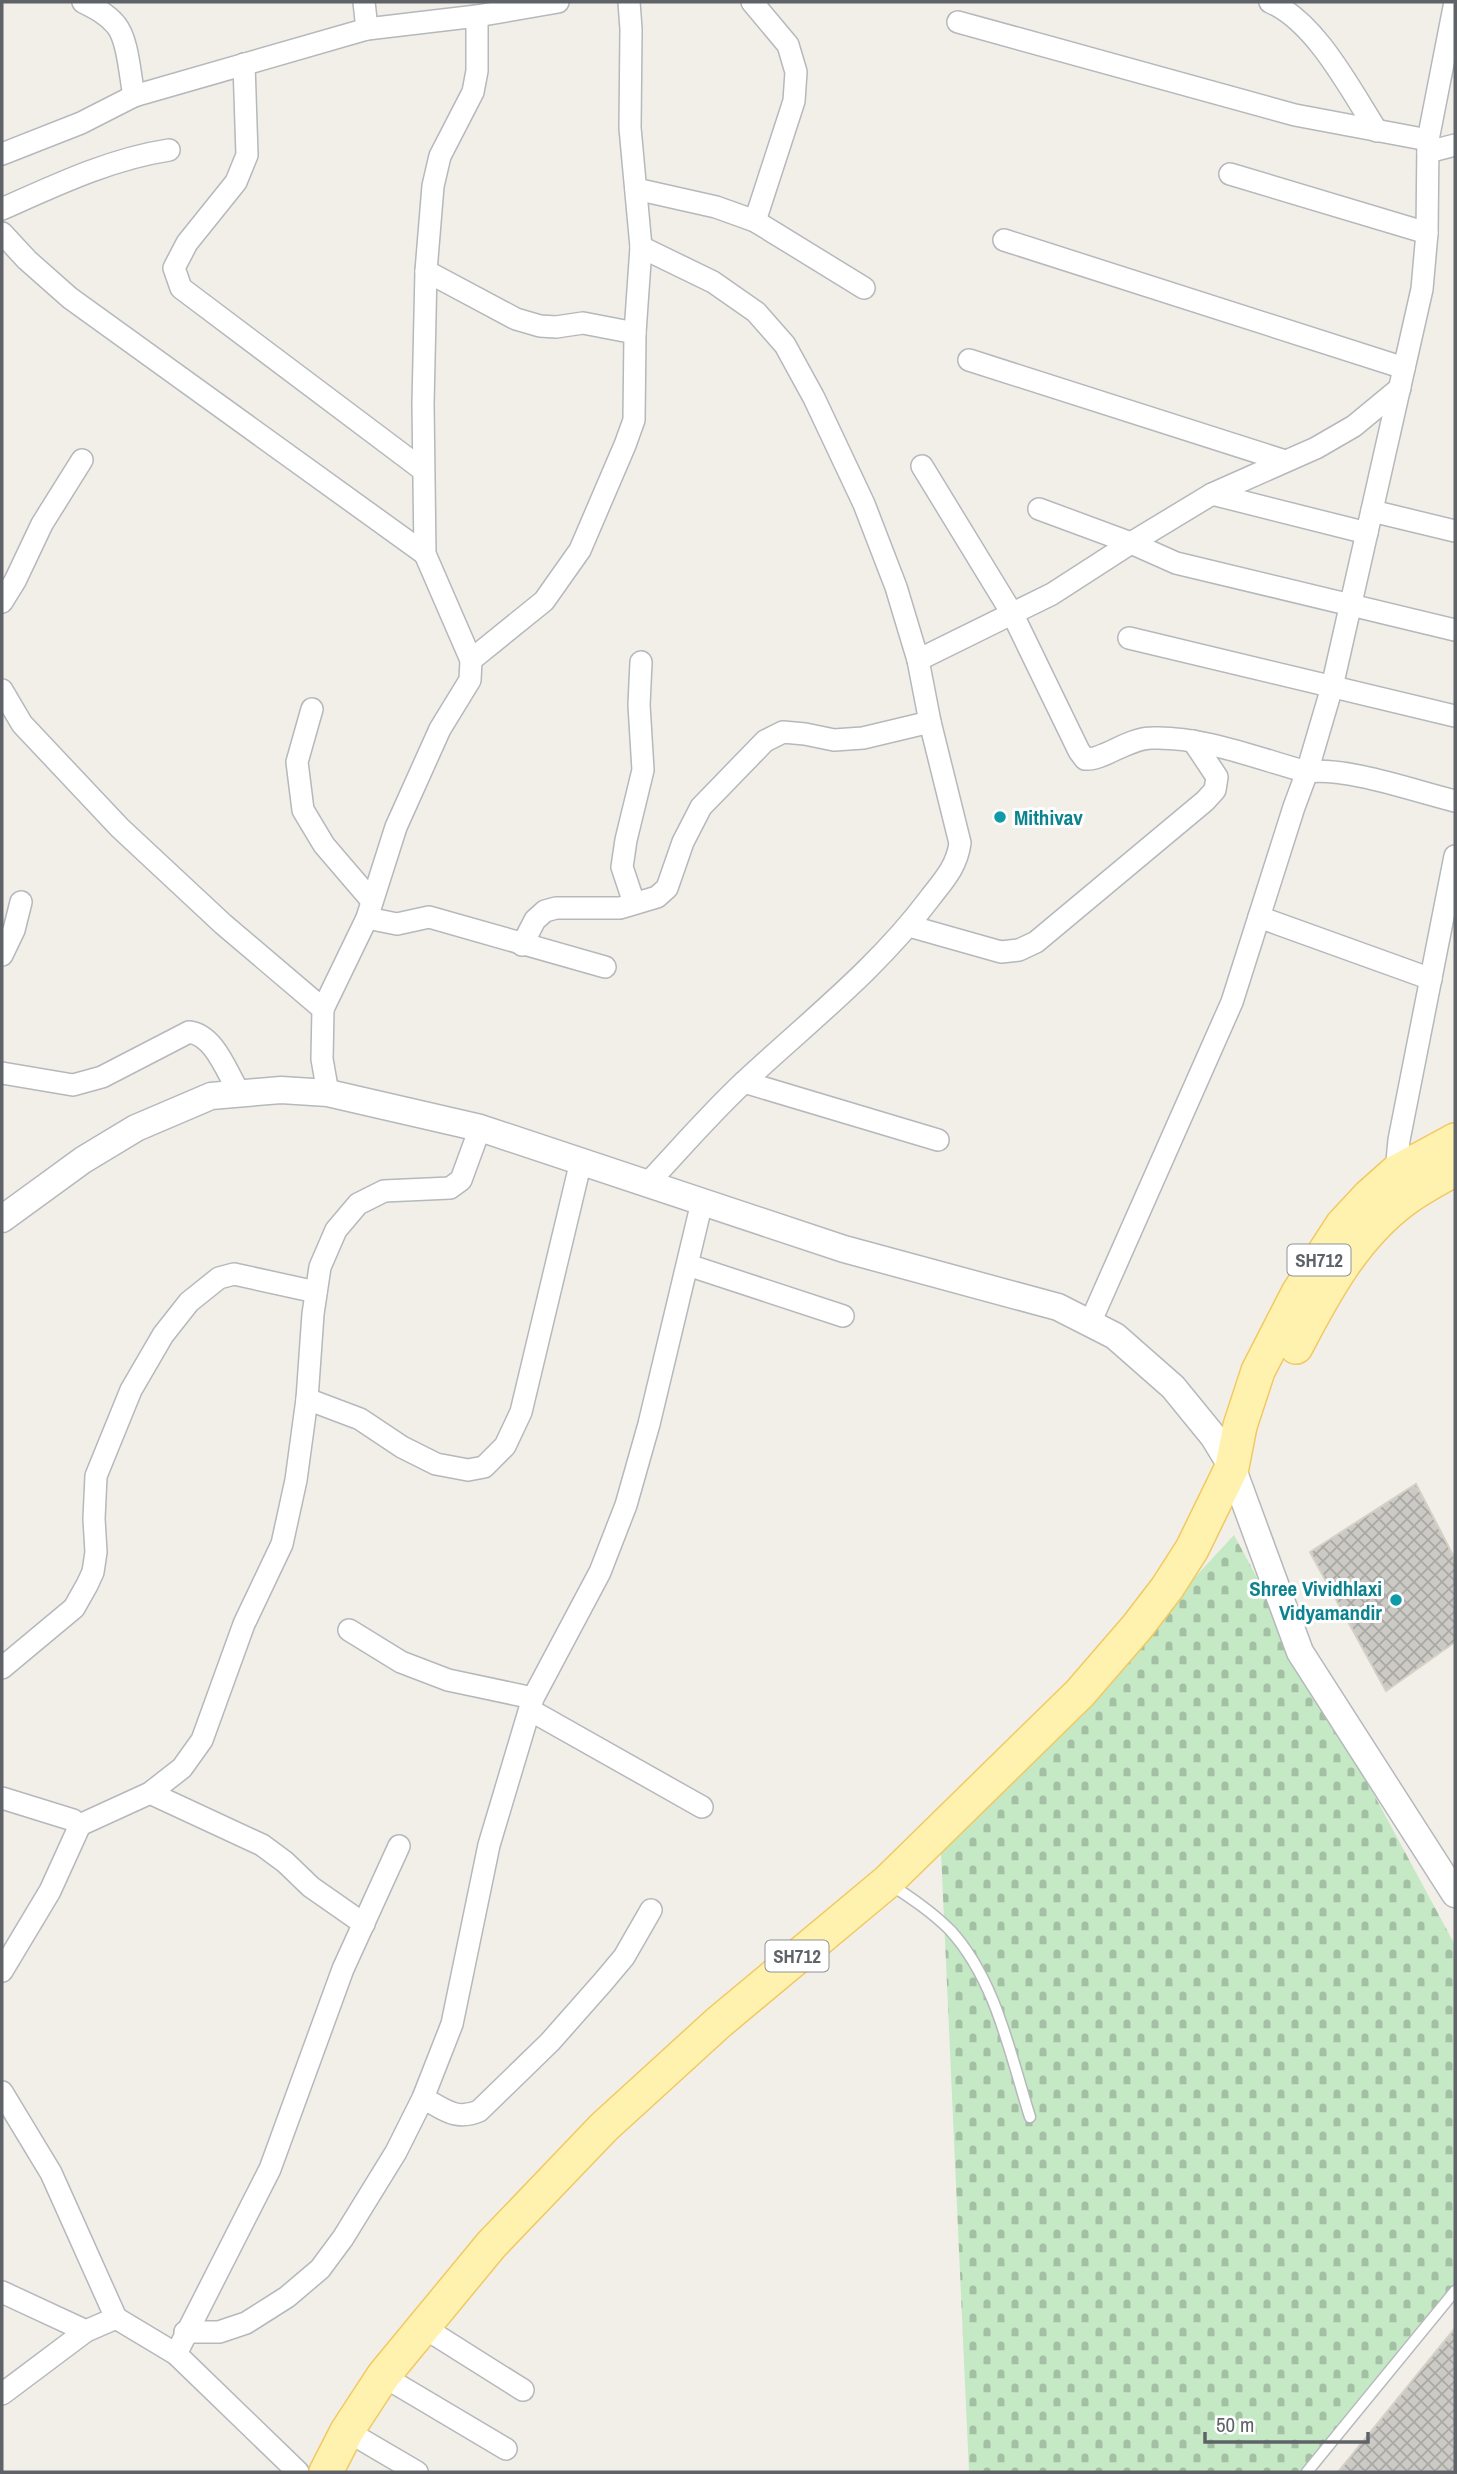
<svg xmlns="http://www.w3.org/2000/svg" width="1457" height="2474" viewBox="0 0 1457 2474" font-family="'Archivo Narrow',sans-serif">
	<defs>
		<pattern id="cemetery-stones" width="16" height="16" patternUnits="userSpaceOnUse" patternTransform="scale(1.75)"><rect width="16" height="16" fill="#c5e8c5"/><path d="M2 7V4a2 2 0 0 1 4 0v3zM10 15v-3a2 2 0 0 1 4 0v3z" fill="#a3c0a4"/></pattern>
		<pattern id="building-cross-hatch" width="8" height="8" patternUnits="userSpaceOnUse" patternTransform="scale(1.75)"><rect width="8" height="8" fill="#cccac5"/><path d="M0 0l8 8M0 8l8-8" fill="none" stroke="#a9a8a4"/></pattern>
	</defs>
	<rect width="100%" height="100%" fill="#f1efe8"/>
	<polygon fill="url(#cemetery-stones)" points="1234,1535 1455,1945 1455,2286 1309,2472 969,2472 941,1852"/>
	<g fill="url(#building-cross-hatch)" stroke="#d6d1c6" stroke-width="2">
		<polygon points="1416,1484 1455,1559 1455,1642 1386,1691 1310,1552"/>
		<polygon points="1455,2328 1455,2472 1338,2472"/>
	</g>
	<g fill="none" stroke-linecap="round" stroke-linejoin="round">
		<defs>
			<g id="service">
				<path d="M890 1884C911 1898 932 1912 950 1930 996 1980 1010 2054 1030 2117"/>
				<polyline points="1307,2472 1455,2291"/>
			</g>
			<g id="minor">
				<path d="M83 2C95 8 107 14 116 25 128 39 130 76 134 96"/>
				<polyline points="364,2 367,29"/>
				<path d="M629 2 631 29 630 128 641 247 713 282 756 312 785 345 814 398 864 504 896 587 918 660 930 722 960 843C957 866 944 880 930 898 877 969 807 1023 743 1083 709 1115 679 1150 647 1184"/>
				<polyline points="752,2 788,45 796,72 794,101 755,221"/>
				<path d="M1270 2C1316 22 1350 89 1377 131"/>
				<polyline points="958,22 1295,115 1428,140"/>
				<polyline points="244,64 247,155 236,182 187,243 174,268 181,288 423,470"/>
				<polyline points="1428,152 1455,145"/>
				<polyline points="2,154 81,123 134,96 367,29 477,16 558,2"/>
				<polyline points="1230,174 1427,233"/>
				<polyline points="636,189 716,207 755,221 864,288"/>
				<path d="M2 209C56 185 110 159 169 150"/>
				<polyline points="2,233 27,260 70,298 425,554"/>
				<polyline points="1004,240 1404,368"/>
				<polyline points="426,271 516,319 540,326 556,327 583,323 635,333"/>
				<polyline points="969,360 1285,461"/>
				<polyline points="1400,388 1354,426 1316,448 1212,494 1131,543 1176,563 1455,630"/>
				<path d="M922 466 1013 615 1079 751 1085 759C1102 761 1128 738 1152 738 1202 736 1259 759 1307 772 1348 767 1414 791 1455 801"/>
				<polyline points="1212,494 1367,533"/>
				<polyline points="1372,511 1455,531"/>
				<polyline points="2,602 15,581 42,524 82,460"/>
				<polyline points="1129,638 1455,716"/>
				<polyline points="471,660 544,601 580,550 625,445 634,420 635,333 641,247"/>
				<polyline points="918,660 1052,594 1131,543 1039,509"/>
				<polyline points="2,690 22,724 120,828 223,924 323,1009 322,1059 328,1093"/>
				<polyline points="312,709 297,762 303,810 324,845 372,901"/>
				<polyline points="634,903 622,867 626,840 643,770 639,705 641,662"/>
				<polyline points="1259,917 1431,979"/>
				<polyline points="367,918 397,924 429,917 605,967"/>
				<polyline points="909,926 1001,952 1019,950 1036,942 1205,801 1215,790 1217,777 1193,741"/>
				<polyline points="522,945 535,920 545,911 556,908 620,908 657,897 667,888 683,842 701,807 765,741 783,732 805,734 834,740 863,738 930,722"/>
				<polyline points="2,955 14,930 21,902"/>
				<polyline points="323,1009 367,918 396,827 440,729 470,680 471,660 425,554 423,404 426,271 433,186 440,156 473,92 477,71 477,16"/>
				<path d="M2 1073 73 1085 102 1077 189 1032C215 1035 227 1073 240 1094"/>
				<polyline points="744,1082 938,1140"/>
				<polyline points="1398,1178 1396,1172 1399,1140 1455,856"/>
				<polyline points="688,1265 843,1316"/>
				<polyline points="1090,1323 1232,1002 1294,807 1307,772 1332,687 1422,289 1427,233 1428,140 1455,2"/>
				<polyline points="307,1399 360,1419 402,1447 436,1464 468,1470 484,1467 505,1446 521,1412 581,1161"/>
				<polyline points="349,1630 401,1662 448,1680 533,1698"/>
				<polyline points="2,1668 74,1608 87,1585 93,1572 96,1552 94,1519 96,1476 131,1390 163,1335 189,1302 219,1278 234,1274 316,1292"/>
				<polyline points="530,1710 702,1807"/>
				<polyline points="150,1793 262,1845 285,1862 311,1887 364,1924"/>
				<polyline points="2,1798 73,1820 80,1825 150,1793 182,1768 202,1740 244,1624 282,1544 296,1480 307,1399 313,1314 320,1267 336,1230 358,1204 384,1191 450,1188 461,1180 480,1128"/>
				<polyline points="2,1971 50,1891 80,1825"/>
				<polyline points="2,2092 51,2173 116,2318 176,2354 298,2472"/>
				<path d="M423 2098C444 2109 455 2121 479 2111L550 2042 603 1982 624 1957 651 1910"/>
				<polyline points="2,2292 86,2331 116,2318"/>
				<polyline points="423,2327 523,2390"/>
				<polyline points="185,2332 219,2332 246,2323 287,2297 320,2269 343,2238 396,2152 423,2098 452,2024 489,1845 533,1698 600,1572 626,1505 649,1424 702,1202"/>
				<polyline points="176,2354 270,2169 343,1969 399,1846"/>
				<polyline points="383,2376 506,2449"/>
				<polyline points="2,2394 86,2331"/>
				<polyline points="347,2431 417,2472"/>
			</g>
			<polyline id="tertiary" points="2,1219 83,1160 136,1128 211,1096 281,1090 328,1093 480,1128 844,1249 1058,1307 1115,1336 1173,1387 1213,1436 1232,1467 1300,1652 1455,1894"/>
			<g id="primary">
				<path d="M1296 1347C1324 1293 1354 1237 1404 1200 1420 1188 1438 1179 1455 1169"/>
				<polyline points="326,2472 347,2431 383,2376 491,2245 604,2127 718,2023 887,1882 1080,1693 1137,1627 1167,1588 1192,1549 1232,1467 1240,1426 1258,1371 1298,1293 1342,1225 1369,1196 1396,1172 1455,1140"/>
			</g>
		</defs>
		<use href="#service" stroke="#b5b8bc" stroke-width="13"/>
		<use href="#minor" stroke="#b5b8bc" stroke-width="24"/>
		<use href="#tertiary" stroke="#b5b8bc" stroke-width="29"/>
		<use href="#primary" stroke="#f2c960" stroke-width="36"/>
		<use href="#service" stroke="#fff" stroke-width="10"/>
		<use href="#minor" stroke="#fff" stroke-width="21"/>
		<use href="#tertiary" stroke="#fff" stroke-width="26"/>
		<use href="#primary" stroke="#fff2af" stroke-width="33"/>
	</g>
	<g fill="#0f9aa8" stroke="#fff" stroke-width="2.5">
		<circle cx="1000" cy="817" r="7"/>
		<circle cx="1396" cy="1600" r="7"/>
	</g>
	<g text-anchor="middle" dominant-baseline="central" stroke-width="6" stroke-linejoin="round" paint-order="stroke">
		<g fill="#fff" stroke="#8f9295" stroke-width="2">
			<rect x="1287.5" y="1244.5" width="63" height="31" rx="5"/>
			<rect x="765.5" y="1940.5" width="63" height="31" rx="5"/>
		</g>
		<g font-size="19" font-weight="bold" fill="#5f6368">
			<text x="1319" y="1260">SH712</text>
			<text x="797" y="1956">SH712</text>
		</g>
		<g font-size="21" font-weight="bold" fill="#0d838f" stroke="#fff" text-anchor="start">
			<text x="1014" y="817">Mithivav</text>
			<text x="1382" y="1588" text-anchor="end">Shree Vividhlaxi<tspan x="1382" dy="24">Vidyamandir</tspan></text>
		</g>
	</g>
	<rect width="1457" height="2474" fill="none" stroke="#5f6368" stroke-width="7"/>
	<path d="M1205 2432v10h163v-10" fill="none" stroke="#5f6368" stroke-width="3.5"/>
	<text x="1216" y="2432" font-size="21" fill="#5f6368" stroke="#ffffff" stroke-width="5" paint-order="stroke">50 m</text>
</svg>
